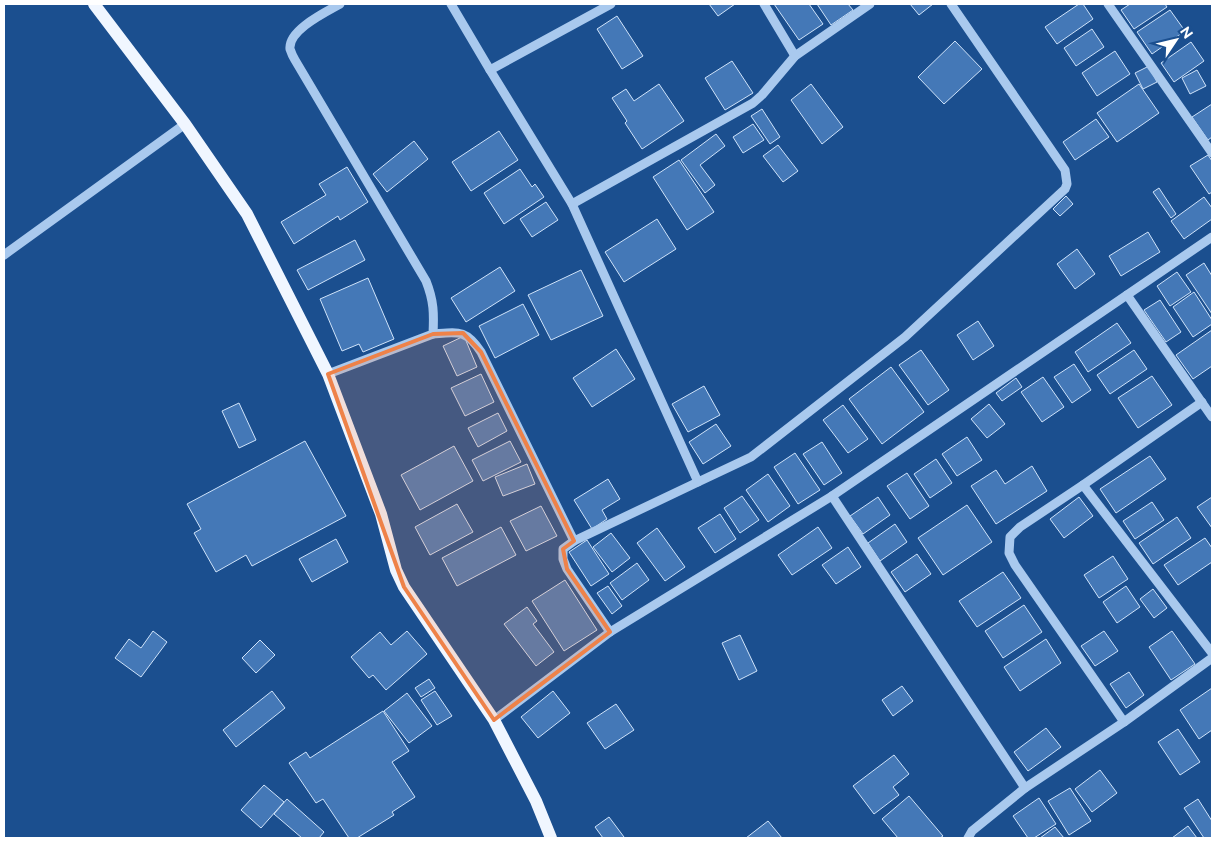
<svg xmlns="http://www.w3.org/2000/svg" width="1216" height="842" viewBox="0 0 1216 842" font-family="Raleway,sans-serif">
	<rect width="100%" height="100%" fill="#1b4f8f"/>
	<g fill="#4478b7" stroke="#cfe3fa">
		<polygon points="709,4 735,4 718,16"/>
		<polygon points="774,4 809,4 823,24 799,40"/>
		<polygon points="817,4 848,4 853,10 831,25"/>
		<polygon points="910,4 933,4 919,15"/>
		<polygon points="1079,4 1083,4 1093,19 1057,44 1045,27"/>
		<polygon points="1130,4 1165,4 1167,7 1134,29 1121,10"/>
		<polygon points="1170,10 1185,31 1152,54 1137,32"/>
		<polygon points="617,16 643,56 622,69 597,29"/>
		<polygon points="1092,29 1104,47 1076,66 1064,48"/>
		<polygon points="955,41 982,69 944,104 918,77"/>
		<polygon points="1191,42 1204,61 1174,82 1161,63"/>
		<polygon points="1115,51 1130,74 1097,96 1082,73"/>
		<polygon points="732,61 753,93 725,110 705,78"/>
		<polygon points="1149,66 1157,82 1143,89 1135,73"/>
		<polygon points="1197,70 1206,86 1190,94 1182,78"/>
		<polygon points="659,84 684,121 642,149 625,123 627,121 612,98 626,89 634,101"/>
		<polygon points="811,84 843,127 822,144 791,100"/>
		<polygon points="1139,84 1159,113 1117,142 1097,113"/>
		<polygon points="1212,104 1212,137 1208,140 1192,117"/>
		<polygon points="762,109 780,137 770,144 751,116"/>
		<polygon points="1096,119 1109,137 1075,160 1063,142"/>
		<polygon points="753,124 764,140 743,153 733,137"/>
		<polygon points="499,131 518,160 471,191 452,162"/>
		<polygon points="716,134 725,146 700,165 715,185 705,193 681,160"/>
		<polygon points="414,141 428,159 387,192 373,174"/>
		<polygon points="778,145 798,171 783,182 763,156"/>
		<polygon points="1208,155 1212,161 1212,192 1209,194 1190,166"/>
		<polygon points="679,160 714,212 687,230 653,177"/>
		<polygon points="347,167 368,202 340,220 338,216 294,244 281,222 326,195 319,184"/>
		<polygon points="520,169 532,187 535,184 544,197 504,224 484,193"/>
		<polygon points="1159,188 1176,214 1171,218 1153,192"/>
		<polygon points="1066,196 1073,204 1060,216 1053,209"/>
		<polygon points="1204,197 1212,208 1212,219 1184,239 1171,221"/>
		<polygon points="546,202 558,220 532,237 520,219"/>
		<polygon points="657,219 676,249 624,282 605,252"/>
		<polygon points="1148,232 1160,252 1121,276 1109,256"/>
		<polygon points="355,240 365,260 308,290 297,270"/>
		<polygon points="1077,249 1095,274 1075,289 1057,264"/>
		<polygon points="1204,263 1212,276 1212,314 1186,275"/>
		<polygon points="500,267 515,291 466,322 451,298"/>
		<polygon points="581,270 603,316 551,340 528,295"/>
		<polygon points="1177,272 1191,292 1170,306 1157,286"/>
		<polygon points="368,278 394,339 363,352 359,344 342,351 320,299"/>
		<polygon points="1194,292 1212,320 1212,324 1193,337 1173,307"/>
		<polygon points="1160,300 1181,332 1166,342 1144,310"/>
		<polygon points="523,304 539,335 495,358 479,326"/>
		<polygon points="978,321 994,346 973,360 957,335"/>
		<polygon points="1117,323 1131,343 1088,372 1075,352"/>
		<polygon points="1212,330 1212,366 1193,379 1176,355"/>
		<polygon points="464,336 477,367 457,376 443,346"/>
		<polygon points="616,349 635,379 592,407 573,378"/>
		<polygon points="921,350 949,390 928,405 899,365"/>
		<polygon points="1134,350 1147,369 1110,394 1097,375"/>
		<polygon points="1074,364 1091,390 1072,403 1054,377"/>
		<polygon points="891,367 924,412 882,444 849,399"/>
		<polygon points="481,374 494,402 465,416 451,388"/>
		<polygon points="1152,376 1172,405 1138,428 1118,398"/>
		<polygon points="1043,377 1064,407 1042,422 1021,392"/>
		<polygon points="1016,378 1022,387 1002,401 996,393"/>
		<polygon points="704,386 720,415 688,432 672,404"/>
		<polygon points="239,403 256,440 239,448 222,411"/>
		<polygon points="989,404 1005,424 987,438 971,419"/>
		<polygon points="843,405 868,439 848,453 823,420"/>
		<polygon points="498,413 507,431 478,447 468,428"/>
		<polygon points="716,424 731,446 703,464 689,442"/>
		<polygon points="967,437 982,460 957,476 942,454"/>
		<polygon points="305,441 346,516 252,566 246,555 216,572 194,533 201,529 187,504"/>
		<polygon points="510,441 521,462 483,481 472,460"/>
		<polygon points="822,442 842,473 824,485 803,454"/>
		<polygon points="454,446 473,481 420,510 401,475"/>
		<polygon points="795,453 820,490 798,504 774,467"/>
		<polygon points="1150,456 1166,479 1116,513 1100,489"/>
		<polygon points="936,459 952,483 930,498 914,474"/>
		<polygon points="527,464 535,484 503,496 495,477"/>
		<polygon points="1032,466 1047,491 996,524 971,486 996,470 1005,484"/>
		<polygon points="907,473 929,506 910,519 887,486"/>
		<polygon points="768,474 790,506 768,522 746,490"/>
		<polygon points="608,479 620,499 602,510 607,519 592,529 574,500"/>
		<polygon points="742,496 759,520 740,533 724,508"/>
		<polygon points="878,497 890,515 863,534 850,516"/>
		<polygon points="1079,497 1093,516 1064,538 1050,519"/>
		<polygon points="1212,497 1212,528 1197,507"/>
		<polygon points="1152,502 1164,520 1135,539 1123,521"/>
		<polygon points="457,504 473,532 430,555 415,527"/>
		<polygon points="967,505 992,542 943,575 918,538"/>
		<polygon points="541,506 557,536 526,551 510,521"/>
		<polygon points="720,514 736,539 715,553 698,528"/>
		<polygon points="1177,517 1191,538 1153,564 1139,543"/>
		<polygon points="895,524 907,542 880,561 868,543"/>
		<polygon points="501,527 516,555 457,586 442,558"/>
		<polygon points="818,527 832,548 792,575 778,555"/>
		<polygon points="657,528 685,567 665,581 637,543"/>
		<polygon points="611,533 630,558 612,572 593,547"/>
		<polygon points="1205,538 1212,548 1212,562 1178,585 1164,565"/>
		<polygon points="336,539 348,562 312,582 299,559"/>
		<polygon points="587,540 609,574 591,586 569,552"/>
		<polygon points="848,547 861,567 836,584 822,565"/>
		<polygon points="917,554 931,574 905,592 891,572"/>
		<polygon points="1113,556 1128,579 1099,598 1084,575"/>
		<polygon points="637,563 649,580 622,600 610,583"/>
		<polygon points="1003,572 1021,598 977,627 959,601"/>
		<polygon points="565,580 597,630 564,651 532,601"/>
		<polygon points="608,586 622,606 612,614 597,593"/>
		<polygon points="1126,586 1140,607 1117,623 1103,602"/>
		<polygon points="1153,589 1167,608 1154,618 1140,599"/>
		<polygon points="1024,605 1042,632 1003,658 985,631"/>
		<polygon points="527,607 537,621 533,624 554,652 536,666 504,624"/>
		<polygon points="153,631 167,642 141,677 115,658 129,639 141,648"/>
		<polygon points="407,631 427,654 386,690 373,675 369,678 351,657 380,632 391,645"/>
		<polygon points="1104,631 1118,651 1095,666 1081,646"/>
		<polygon points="1172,631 1195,664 1171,680 1149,647"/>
		<polygon points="740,635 757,671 739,680 722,643"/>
		<polygon points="1046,639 1061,663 1020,691 1004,667"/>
		<polygon points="260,640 275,655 256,673 242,658"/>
		<polygon points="1129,672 1144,695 1126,708 1110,684"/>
		<polygon points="429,679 435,688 421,697 415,688"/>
		<polygon points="902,686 913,701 893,716 882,700"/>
		<polygon points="1212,688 1212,730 1199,739 1180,710"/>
		<polygon points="272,691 285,708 236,747 223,730"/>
		<polygon points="435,691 452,716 437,725 421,700"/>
		<polygon points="553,691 570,713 538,738 521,717"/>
		<polygon points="407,693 432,726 409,743 384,711"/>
		<polygon points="616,704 634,730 605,749 587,723"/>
		<polygon points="383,711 409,751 392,762 415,797 392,812 394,815 357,838 349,838 323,799 316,803 289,763 306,752 310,758"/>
		<polygon points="1046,728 1061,747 1028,771 1014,752"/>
		<polygon points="1178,729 1200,762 1180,775 1158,742"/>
		<polygon points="894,755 909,774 893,787 899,795 874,814 853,786"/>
		<polygon points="1100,770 1117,793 1092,812 1075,789"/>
		<polygon points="264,785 284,802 261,828 241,810"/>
		<polygon points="1070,788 1091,821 1069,835 1048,801"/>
		<polygon points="909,796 943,836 940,838 898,838 882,819"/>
		<polygon points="1039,798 1056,824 1034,838 1028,838 1013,816"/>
		<polygon points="287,799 324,832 319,838 302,838 274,814"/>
		<polygon points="1198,799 1212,821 1212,838 1204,838 1184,808"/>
		<polygon points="609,817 624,837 623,838 603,838 595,827"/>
		<polygon points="768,821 782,838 746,838"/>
		<polygon points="1188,826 1197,838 1172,838"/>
		<polygon points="1055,827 1064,838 1040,838"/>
	</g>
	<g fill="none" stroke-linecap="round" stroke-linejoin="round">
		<g stroke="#a9c9ee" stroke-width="9">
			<polyline points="451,4 490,70 611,4"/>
			<polyline points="764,4 795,56"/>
			<polyline points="1108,4 1212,153"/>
			<polyline points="490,70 572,204"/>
			<polyline points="4,255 185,124"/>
			<polyline points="1127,295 1212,417"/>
			<path d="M433 334C458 332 466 329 481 352L574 541"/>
			<path d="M328 374 433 334C434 314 434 301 426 281L295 60C293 57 291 52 290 49 288 30 326 12 340 4"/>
			<polyline points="698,482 751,457 905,337 1065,189 1067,184 1065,170 951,4"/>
			<polyline points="1083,485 1212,653"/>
			<polyline points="832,496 1212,237"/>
			<polyline points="610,632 567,569 563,559 563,549 574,541 698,482 572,204 753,103 762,95 795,56 870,4"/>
			<polyline points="494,720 610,632 832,496 1025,788 1124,722 1212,658"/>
			<polyline points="1124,722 1015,565 1009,553 1010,537 1020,527 1083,485 1202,402"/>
			<polyline points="968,838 972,831 1025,788"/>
		</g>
		<polyline stroke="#f0f6ff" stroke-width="12" points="94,4 185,124 247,214 328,374 381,514 396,570 404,587 494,720 536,801 551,838"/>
	</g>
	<path fill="#ee8249" fill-opacity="0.2" stroke="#ee8249" stroke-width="4" stroke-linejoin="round" d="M463 333 481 352 574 541 563 549 567 569 610 632 494 720 404 587 328 374 433 334Z"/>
	<rect width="1216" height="842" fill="none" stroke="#ffffff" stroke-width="10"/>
	<g transform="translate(1176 40) rotate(55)" stroke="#1b4f8f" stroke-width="4" paint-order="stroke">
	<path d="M0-4L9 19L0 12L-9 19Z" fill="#ffffff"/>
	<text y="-8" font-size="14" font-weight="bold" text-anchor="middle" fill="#ffffff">N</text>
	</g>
</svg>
